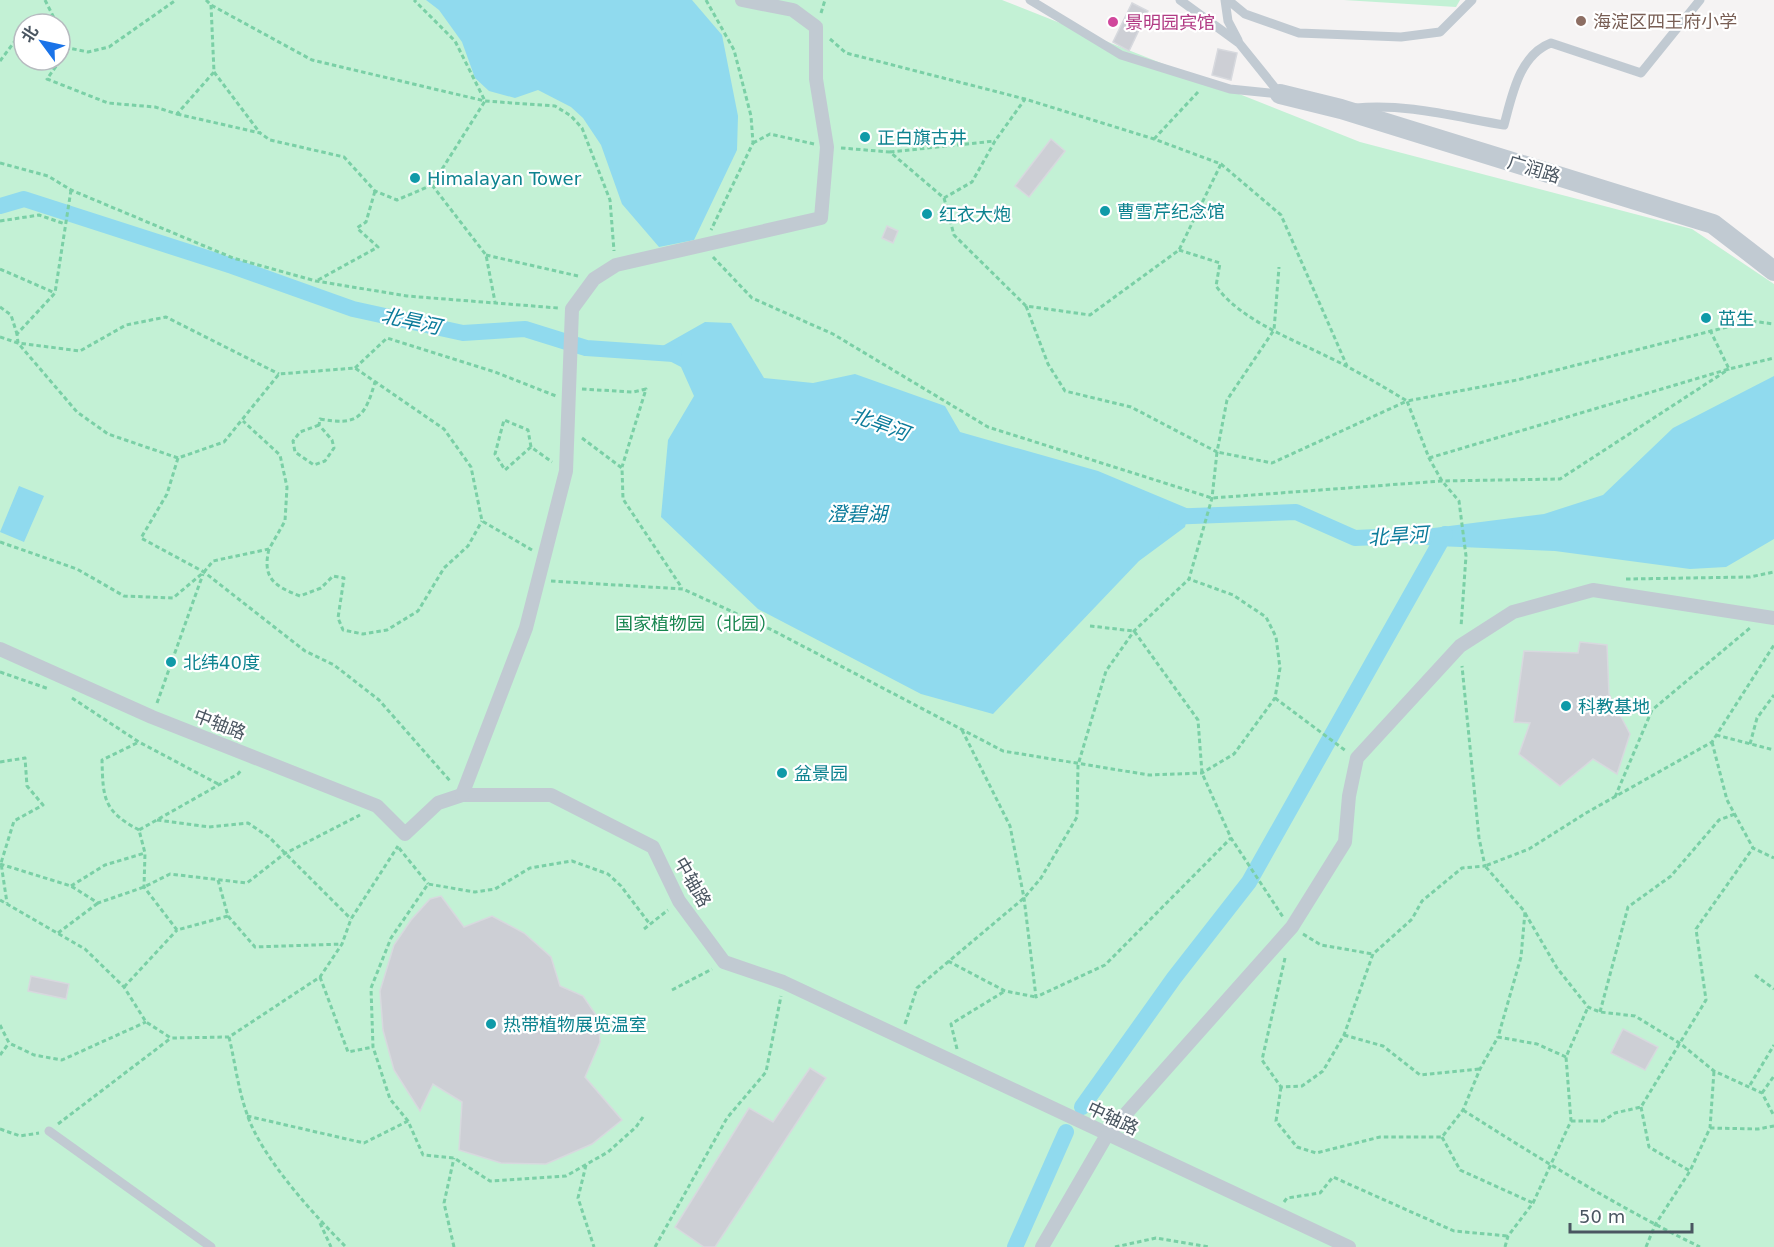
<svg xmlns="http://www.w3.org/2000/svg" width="1774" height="1247" viewBox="0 0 1774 1247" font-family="'DejaVu Sans','Noto Sans SC',sans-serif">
	<rect width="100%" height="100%" fill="#f5f3f3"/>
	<g fill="#c3f1d5" fill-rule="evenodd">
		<path d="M0 0H1002L1360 142 1692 229 1774 284V1247H0ZM24 24H60V60H24Z"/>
		<polygon points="1344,0 1460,0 1456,7"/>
	</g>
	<g fill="#90daee">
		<polygon points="426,0 692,0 722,35 738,116 737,150 694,240 659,247 622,204 601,145 583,118 571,107 538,90 515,98 489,91 475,78 462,42 439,10"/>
		<polygon points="705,322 731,323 764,378 813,383 855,374 945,406 960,432 1098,471 1189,509 1185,527 1139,561 993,714 921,694 758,609 661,517 668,440 694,396 681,367 652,352"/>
		<polygon points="1774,376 1774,539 1726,567 1690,569 1555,551 1437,546 1355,538 1544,514 1603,495 1673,428"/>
		<polygon points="19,486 44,496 24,542 0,532"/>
	</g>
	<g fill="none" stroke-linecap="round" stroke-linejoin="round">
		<g stroke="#90daee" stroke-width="16">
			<polyline points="0,206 24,199 232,266 353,309 463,333 525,329 586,348 674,354"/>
			<polyline points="1166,517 1296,512 1355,538 1378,537"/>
			<polyline points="1082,1107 1174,978 1249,882 1445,534"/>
			<polyline points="1015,1247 1066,1132"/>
		</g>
	</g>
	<g fill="#cdcfd5" stroke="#d7d9de" stroke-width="1.5">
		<polygon points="1132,3 1148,11 1129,51 1113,42"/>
		<polygon points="1218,49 1237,53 1231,80 1212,75"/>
		<polygon points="1051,139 1065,151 1029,197 1015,186"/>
		<polygon points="887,226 898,231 893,243 882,238"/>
		<polygon points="1580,642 1607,645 1609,694 1630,734 1617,774 1593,759 1560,786 1519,754 1530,723 1514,722 1524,651 1578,653"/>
		<polygon points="441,896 464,927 492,916 524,933 551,957 560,986 583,996 598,1018 600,1042 585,1077 622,1120 592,1144 546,1164 501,1163 459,1150 462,1102 433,1084 420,1111 394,1070 383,1030 380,991 394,945 411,920 430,899"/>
		<polygon points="31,976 69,984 66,999 28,991"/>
		<polygon points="1623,1029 1658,1047 1645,1070 1611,1053"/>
		<polygon points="810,1068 826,1078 715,1247 704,1247 675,1227 749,1108 773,1122"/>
	</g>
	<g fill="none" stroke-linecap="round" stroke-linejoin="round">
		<g stroke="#7ad0a6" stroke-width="3" stroke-dasharray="4.5 3" stroke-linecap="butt">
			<polyline points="45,0 57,24"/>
			<polyline points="206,0 211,5 312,60 485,101 555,106 571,116 582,128 610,200 614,251"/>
			<polyline points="706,0 734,50 751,116 753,143 711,230"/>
			<polyline points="821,13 825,0"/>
			<polyline points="60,31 69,48 88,52 109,47 176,0"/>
			<polyline points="830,39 846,53 1025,99 1154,139 1221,164 1281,215 1347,366"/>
			<polyline points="60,48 69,48"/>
			<polyline points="69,48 47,79 108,103 155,107 177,114 214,72 211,5"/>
			<polyline points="0,61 21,33 24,35"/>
			<polyline points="214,72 260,133"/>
			<polyline points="177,114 260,133 270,140 344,157 375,191 397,200 432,185 485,101 455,41 414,0"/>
			<polyline points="1154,139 1198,92"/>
			<polyline points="753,143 770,134 814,144"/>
			<polyline points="841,148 890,152 944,198 972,182 995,141 1025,99"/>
			<polyline points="890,152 995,141"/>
			<polyline points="0,163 48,176 71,190 233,258 316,281 407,296 558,308"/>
			<polyline points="432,185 486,255 495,302"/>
			<polyline points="71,190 55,293 17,334 18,343 77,412 108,434 178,458 224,442 279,374 355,368 444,429 471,467 482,521 532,550"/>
			<polyline points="944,198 954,235 1026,306 1090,315 1179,250 1221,164"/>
			<polyline points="0,221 39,215 65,224"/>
			<path d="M1179 250 1220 263 1216 286C1243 324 1306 344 1346 366 1367 377 1387 389 1407 401L1517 380 1751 321 1774 324"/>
			<polyline points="486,255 578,276"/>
			<polyline points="713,257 752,298 833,334 988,427 1212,498 1442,481 1560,479 1729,369"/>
			<polyline points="0,269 55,293"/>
			<polyline points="318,280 378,247 357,228 366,222 375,191"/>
			<polyline points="1026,306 1048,364 1065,391 1131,407 1217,452 1227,400 1274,330 1279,267"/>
			<polyline points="0,307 11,315 17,334"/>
			<polyline points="1710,330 1729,369"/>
			<polyline points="0,337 18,343 80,351 126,325 166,317 279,374"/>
			<polyline points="355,368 387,338 495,372 556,396"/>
			<polyline points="582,389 633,392 646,389 622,467"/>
			<path d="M319 425 300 432 293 441 295 452 314 465 325 461 334 448 332 440 319 425 320 419C358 426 365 417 375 382"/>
			<polyline points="582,438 622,468 623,499 682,588"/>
			<polyline points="531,447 505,470 495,454 504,420 528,430 531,447 552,462"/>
			<polyline points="178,458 167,494 141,538 204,572 305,651 334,665 379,700 451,782"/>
			<polyline points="1429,458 1729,369 1774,358"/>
			<polyline points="0,542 77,569 124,596 173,598 204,572 213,561 269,549 285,521 287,487 280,455 243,421"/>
			<path d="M269 549C262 578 274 586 300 596L321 588 333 576 344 578 338 618 343 630 363 634 387 630 418 611 444 568 468 546 482 521"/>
			<polyline points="1626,579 1750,577 1774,572"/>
			<polyline points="551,581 683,589 772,630 1003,751 1149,775 1202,773 1234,754 1275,698 1280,668 1276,637 1266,617 1233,595 1189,579"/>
			<polyline points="1090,626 1134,631 1198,720 1202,773 1231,838 1283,917"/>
			<polyline points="0,672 49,689"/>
			<polyline points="72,698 139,742 220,785"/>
			<polyline points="1275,698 1346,751"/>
			<polyline points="157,703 203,574"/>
			<polyline points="962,730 1010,826 1024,898 1036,997 1105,965 1231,838"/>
			<polyline points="1716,735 1774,750"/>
			<polyline points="1712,742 1727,800 1753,848 1774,858"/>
			<polyline points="1750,744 1757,718 1774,695"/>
			<polyline points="0,762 25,758 27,786 43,805 14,821 1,863 7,903"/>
			<polyline points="1615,797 1652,710 1750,628"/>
			<polyline points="157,820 209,827 248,823 269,837 351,919"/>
			<path d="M139 830C103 811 103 798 102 760L139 742"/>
			<polyline points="399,848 428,884"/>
			<polyline points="0,864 71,886 98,903 144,887 170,874 247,883 284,854 360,815"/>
			<polyline points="218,880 228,916 177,930 144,887 145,853 139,830 238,774 242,769"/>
			<polyline points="71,886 105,865 145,853"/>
			<polyline points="0,900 85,949 124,987 146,1022 171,1038 229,1037 320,977 342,944 351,919 398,846"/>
			<polyline points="1525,913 1557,968 1588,1007 1600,1012 1635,1016 1681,1044 1714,1071 1762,1093 1774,1116"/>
			<polyline points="228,916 255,947 342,944"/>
			<polyline points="644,929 668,910"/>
			<polyline points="58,933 98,903"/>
			<polyline points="1303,934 1321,945 1373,954"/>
			<polyline points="1285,958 1262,1060 1281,1087 1302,1086 1323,1071 1344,1035 1373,954 1412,919 1422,901 1462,868 1485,866 1479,838 1462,666"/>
			<polyline points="948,961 1005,991 1036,997"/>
			<polyline points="1755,975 1774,989"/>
			<polyline points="320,977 348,1052 373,1047"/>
			<polyline points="124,987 177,930"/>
			<polyline points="672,990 712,969"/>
			<polyline points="1600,1012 1628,907 1671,876 1719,820 1735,814"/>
			<polyline points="905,1024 917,988 1024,898 1041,878 1077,817 1078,765 1106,671 1134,631 1189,579 1212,498 1217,452 1272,463 1407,401 1429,458 1442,481 1459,501 1466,556 1461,627"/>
			<polyline points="0,1025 9,1043 34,1055 62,1060 146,1022"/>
			<polyline points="1344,1035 1383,1046 1420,1075 1480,1069"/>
			<path d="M229 1037C235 1062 238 1089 247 1114 261 1157 314 1215 346 1247"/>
			<polyline points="957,1049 951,1024 1005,991"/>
			<polyline points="0,1055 9,1043"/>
			<polyline points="1566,1057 1537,1044 1498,1037 1521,957 1525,912 1485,866 1529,849 1586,813 1712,742 1774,645"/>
			<polyline points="1750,1085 1774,1045"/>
			<polyline points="1281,1087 1276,1121 1297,1147 1316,1153 1380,1137 1442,1137 1463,1110 1480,1069 1498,1037"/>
			<polyline points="1762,1093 1774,1076"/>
			<polyline points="1641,1107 1649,1147 1690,1171"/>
			<path d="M1463 1110C1540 1159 1618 1207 1700 1247"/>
			<polyline points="247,1116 364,1143 408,1121"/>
			<polyline points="643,1117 636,1127 608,1152 566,1176 490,1181 454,1158 423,1155 408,1121 390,1099 373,1047 371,988 391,938 428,884 475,892 495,889 530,868 572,861 608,874 621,886 649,923"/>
			<polyline points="1571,1121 1603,1121 1615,1113 1641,1107 1706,1000 1696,929 1753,848"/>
			<polyline points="58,1124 171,1038"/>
			<polyline points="1710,1128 1758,1129 1774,1126"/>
			<polyline points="0,1129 20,1136 39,1133"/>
			<polyline points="1442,1137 1460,1170 1533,1203"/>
			<polyline points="586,1165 578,1198 594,1247"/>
			<polyline points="1284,1202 1287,1198 1320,1193 1333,1177 1454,1231 1508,1236"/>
			<polyline points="320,1223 331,1247"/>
			<polyline points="454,1247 444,1203 454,1158"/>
			<polyline points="655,1247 727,1118 766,1072 781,996"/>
			<polyline points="1115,1247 1156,1238 1210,1247"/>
			<polyline points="1505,1247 1508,1236 1533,1203 1571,1121 1566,1057 1588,1007"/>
			<polyline points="1646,1247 1655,1225 1690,1171 1710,1128 1714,1071"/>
		</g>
		<g stroke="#c1cad2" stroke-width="9">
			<polyline points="1030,0 1121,55 1230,89 1280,94"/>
			<polyline points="1180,0 1239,43 1280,94"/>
			<polyline points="1225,0 1228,21 1238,40"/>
			<polyline points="1228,0 1245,14 1299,33 1401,37 1440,32 1472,0"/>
			<path d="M1356 108C1405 103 1456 117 1504 125 1512 96 1519 55 1551 43L1641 73 1700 0"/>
			<polyline points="49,1131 211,1247"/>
		</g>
		<g stroke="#c1cad2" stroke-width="14">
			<polyline points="0,649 152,717 377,806 405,834 438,803 462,795 551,795 653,847 679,901 724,962 783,982 1349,1247"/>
			<polyline points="462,795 526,628 566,471 572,309 594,279 616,265 821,218 827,147 816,79 816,27 793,10 742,0"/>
			<polyline points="1042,1247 1107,1135 1292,927 1345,842 1349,796 1357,758 1460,646 1513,612 1593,590 1774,618"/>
		</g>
		<polyline stroke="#c1cad2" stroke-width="20" points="1280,94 1341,109 1713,224 1774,271"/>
	</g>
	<circle fill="#8d6e63" stroke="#fff" stroke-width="2" cx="1581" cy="21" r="6"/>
	<circle fill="#d1479c" stroke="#fff" stroke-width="2" cx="1113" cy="22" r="6"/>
	<g fill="#0f9aa8" stroke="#fff" stroke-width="2">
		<circle cx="865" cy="137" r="6"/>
		<circle cx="415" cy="178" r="6"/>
		<circle cx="1105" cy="211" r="6"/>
		<circle cx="927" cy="214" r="6"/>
		<circle cx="1706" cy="318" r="6"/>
		<circle cx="171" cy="662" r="6"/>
		<circle cx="1566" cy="706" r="6"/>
		<circle cx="782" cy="773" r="6"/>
		<circle cx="491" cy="1024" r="6"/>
	</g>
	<g text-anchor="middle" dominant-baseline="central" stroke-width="4.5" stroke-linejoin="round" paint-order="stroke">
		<g font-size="18" fill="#785e54" stroke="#fff" text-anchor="start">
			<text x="1593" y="21">海淀区四王府小学</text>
		</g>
		<g font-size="18" fill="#b23c85" stroke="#fff" text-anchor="start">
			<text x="1125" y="22">景明园宾馆</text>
		</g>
		<g font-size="18" fill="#0d838f" stroke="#fff" text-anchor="start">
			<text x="877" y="137">正白旗古井</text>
			<text x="427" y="178">Himalayan Tower</text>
			<text x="1117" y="211">曹雪芹纪念馆</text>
			<text x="939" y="214">红衣大炮</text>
			<text x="1718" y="318">茁生</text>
			<text x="183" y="662">北纬40度</text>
			<text x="1578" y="706">科教基地</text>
			<text x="794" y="773">盆景园</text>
			<text x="503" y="1024">热带植物展览温室</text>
		</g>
		<g font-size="18" fill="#4a5661" stroke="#fff">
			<text transform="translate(1534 169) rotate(17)">广润路</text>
			<text transform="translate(220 724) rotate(21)">中轴路</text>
			<text transform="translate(693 882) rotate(60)">中轴路</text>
			<text transform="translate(1113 1118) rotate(25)">中轴路</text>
		</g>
		<g font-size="18" fill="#17864f" stroke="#fff">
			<text x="696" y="623">国家植物园（北园）</text>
		</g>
		<g font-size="20" font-style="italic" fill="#0c7c9b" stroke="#fff">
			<text transform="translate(411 321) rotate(12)">北旱河</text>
			<text transform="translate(880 424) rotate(20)">北旱河</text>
			<text x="857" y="514">澄碧湖</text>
			<text transform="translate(1398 536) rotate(-4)">北旱河</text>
		</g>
	</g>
	<g transform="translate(42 42) rotate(303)"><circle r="28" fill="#ffffff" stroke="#b7bbc0" stroke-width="1.5"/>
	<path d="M0-4.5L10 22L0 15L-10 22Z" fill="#1a73e8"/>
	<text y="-9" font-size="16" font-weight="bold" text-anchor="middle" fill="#4a5661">北</text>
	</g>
	<path d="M1570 1223v9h122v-9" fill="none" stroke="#4a5661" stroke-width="3"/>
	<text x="1579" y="1223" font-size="18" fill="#4a5661" stroke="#ffffff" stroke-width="4.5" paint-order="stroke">50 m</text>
</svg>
